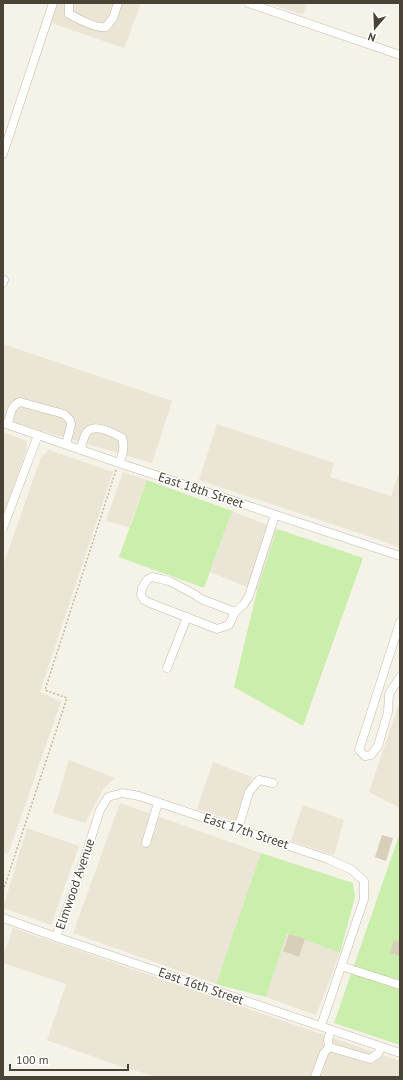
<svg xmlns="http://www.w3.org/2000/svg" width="403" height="1080" viewBox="0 0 403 1080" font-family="'PT Sans',sans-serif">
	<rect width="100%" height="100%" fill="#f5f2e7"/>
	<g fill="#eae5d4">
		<polygon points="56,3 141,3 124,48 49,22"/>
		<polygon points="268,3 307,3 303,15"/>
		<polygon points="3,344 172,401 152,463 42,431 3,418"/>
		<polygon points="217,424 334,463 330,477 391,496 400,470 400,548 377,539 199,480"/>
		<polygon points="3,432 26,441 27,449 3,516"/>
		<polygon points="49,450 113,472 40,692 61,702 8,854 3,853 3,566 41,457"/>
		<polygon points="123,472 147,480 129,527 106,521"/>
		<polygon points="232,511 277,529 257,591 210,572"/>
		<polygon points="400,701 400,808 369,792"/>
		<polygon points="69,760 115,778 104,788 85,823 53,813"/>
		<polygon points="213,762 252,777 237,822 197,809"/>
		<polygon points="120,803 261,853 216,984 73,933"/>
		<polygon points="303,805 344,820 334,855 291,841"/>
		<polygon points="27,828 79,846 51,925 3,908"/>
		<polygon points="13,928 400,1061 400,1077 157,1077 119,1066 47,1040 66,984 3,963 3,956"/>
		<polygon points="287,933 340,953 316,1015 266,997"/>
	</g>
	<g fill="#caeeab">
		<polygon points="147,480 232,511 204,588 119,557"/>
		<polygon points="277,529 363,558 303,726 234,687 257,591"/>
		<polygon points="400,833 400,1045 334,1023"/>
		<polygon points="261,853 353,883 355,897 340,953 287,933 266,997 216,984"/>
	</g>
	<g fill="#d8cfbb">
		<polygon points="382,835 393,838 386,861 375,857"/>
		<polygon points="289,934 305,939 299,957 283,951"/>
		<polygon points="394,940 400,942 400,956 390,953"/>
	</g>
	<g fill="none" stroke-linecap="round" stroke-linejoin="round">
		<defs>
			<g id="minor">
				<path d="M69 3V14C78 19 96 29 106 27L113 18 118 3"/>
				<polyline points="248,3 400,55"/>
				<polyline points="3,154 53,3"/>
				<polyline points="3,283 4,280"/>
				<polyline points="3,423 119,463 400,556"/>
				<path d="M8 424C10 416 11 405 20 402L64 414 70 420 71 425 66 444"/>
				<path d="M81 450C82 444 84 436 87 432 95 423 114 433 122 438 125 448 123 454 119 463"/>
				<polyline points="3,528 38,435"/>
				<polyline points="235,612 229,625 217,629 150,603 144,600 141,595 142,588 145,583 148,579 152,577 161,579 169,581 194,594 201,599 235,612 244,604 249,596 275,515"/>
				<polyline points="400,622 359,750 365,756 371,755 378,746 388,712 389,694 400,677"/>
				<polyline points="167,668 187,617"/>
				<polyline points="238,829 249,792 259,780 273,783"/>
				<polyline points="146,843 158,803"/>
				<polyline points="3,918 56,937 400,1053"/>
				<polyline points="56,937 76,885 100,810 108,797 122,793 139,796 328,859 352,870 364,881 364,899 321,1026"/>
				<polyline points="341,966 400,985"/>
				<polyline points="331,1030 328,1040 329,1047 370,1059 378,1054 381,1047"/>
				<polyline points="315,1077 324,1053 329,1047"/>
			</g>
		</defs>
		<use href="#minor" stroke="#c2bba8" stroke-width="9"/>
		<polyline stroke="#c6b997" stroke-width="1.5" stroke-dasharray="2 2" stroke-linecap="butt" points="3,891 67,698 45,690 116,470"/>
		<use href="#minor" stroke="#fff" stroke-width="8"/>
	</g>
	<g text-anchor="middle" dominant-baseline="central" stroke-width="3" stroke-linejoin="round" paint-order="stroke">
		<g font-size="13" fill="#494335" stroke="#fff">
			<text transform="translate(201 490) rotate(18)">East 18th Street</text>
			<text transform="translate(246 831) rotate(18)">East 17th Street</text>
			<text transform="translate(75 884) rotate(-71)">Elmwood Avenue</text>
			<text transform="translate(201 986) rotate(19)">East 16th Street</text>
		</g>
	</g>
	<rect width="403" height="1080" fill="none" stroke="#494335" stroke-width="8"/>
	<g transform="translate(375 28) rotate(199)" stroke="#ffffff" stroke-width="3" paint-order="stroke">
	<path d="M0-3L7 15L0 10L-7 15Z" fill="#494335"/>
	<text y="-6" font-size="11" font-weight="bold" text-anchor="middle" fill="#494335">N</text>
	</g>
	<path d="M10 1064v6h118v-6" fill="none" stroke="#494335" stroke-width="2"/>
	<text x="16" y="1064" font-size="12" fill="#494335" stroke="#ffffff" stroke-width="3" paint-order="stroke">100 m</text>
</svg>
